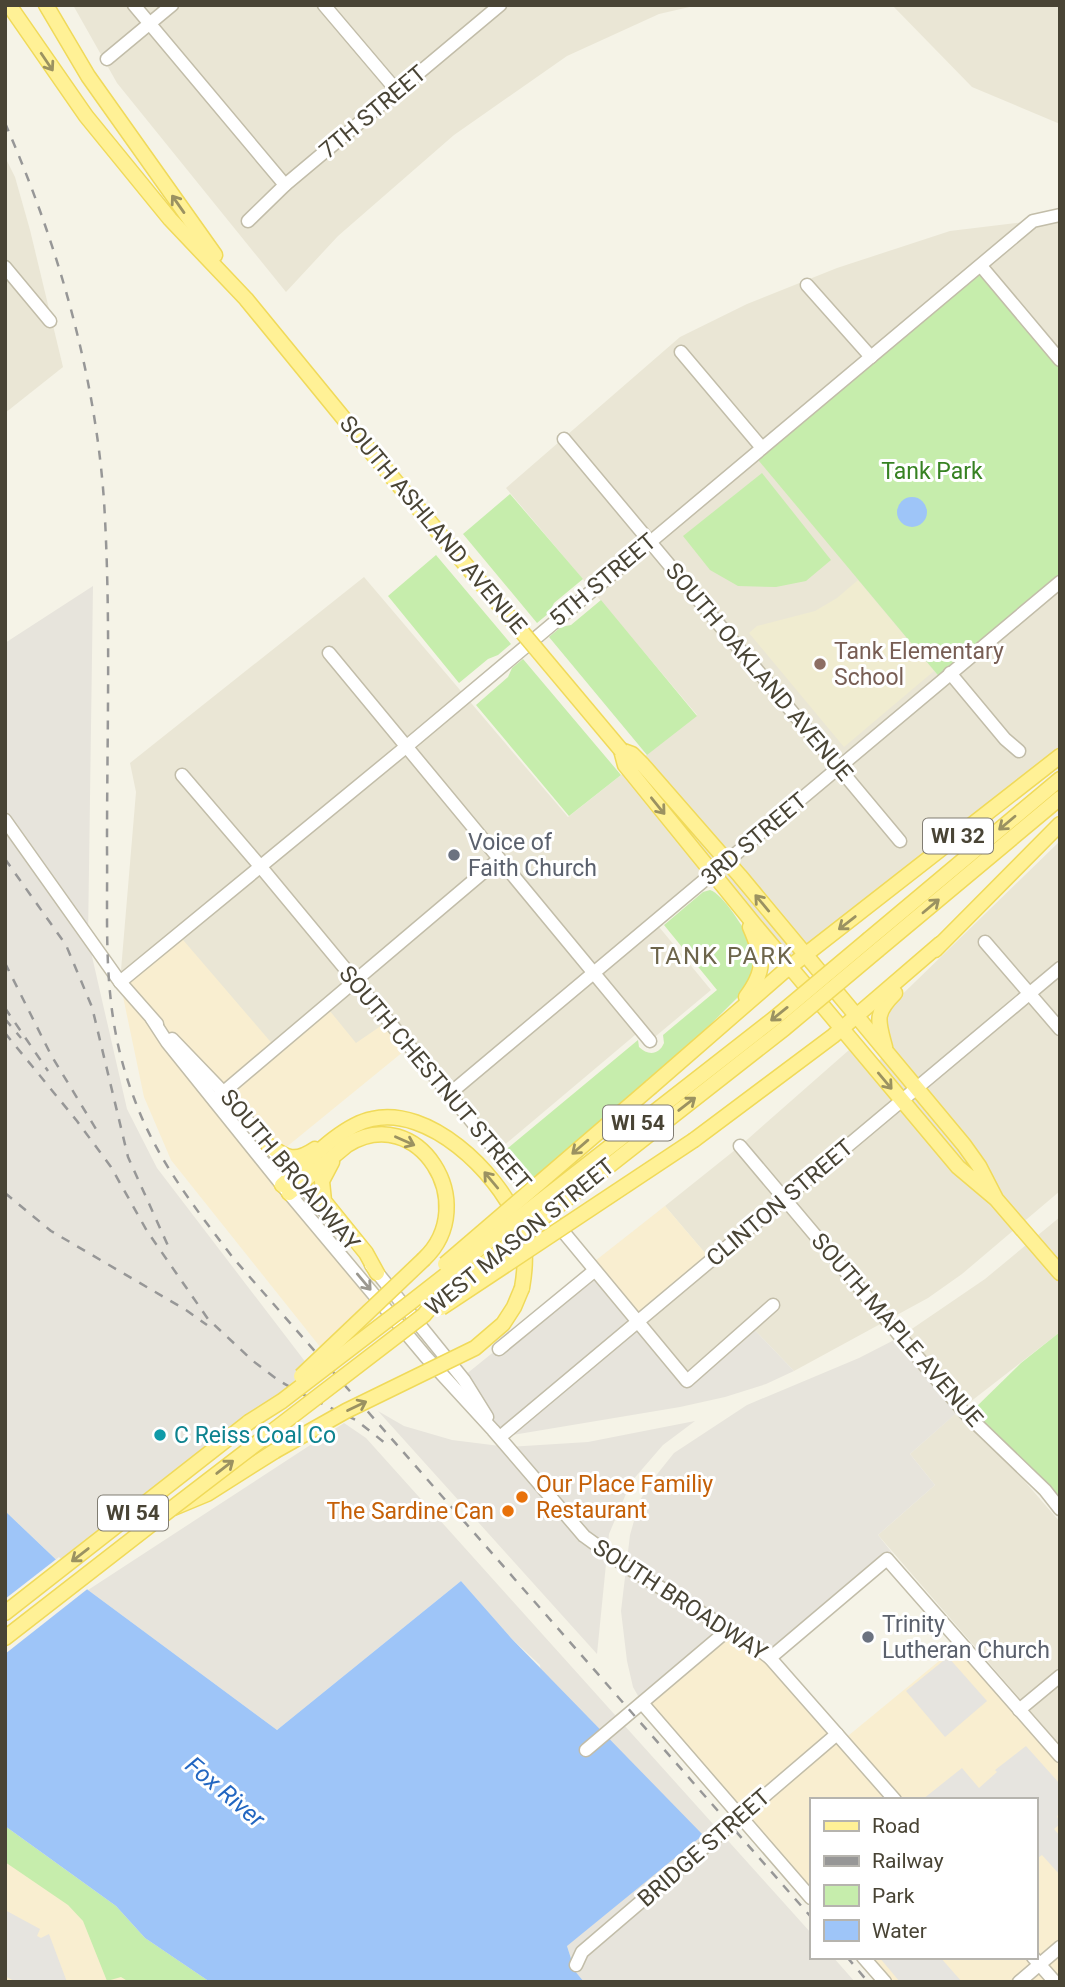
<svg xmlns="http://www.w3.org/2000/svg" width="1065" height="1987" viewBox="0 0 1065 1987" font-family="Roboto,sans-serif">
	<rect width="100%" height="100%" fill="#f5f3e7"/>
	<g fill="#eae6d5">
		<polygon points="73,5 698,5 659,14 567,56 484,114 454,135 338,236 286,292 117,83"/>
		<polygon points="892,5 1060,5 1060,124 972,87"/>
		<polygon points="5,157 15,177 30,230 63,367 5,413"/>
		<polygon points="1060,215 1060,756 790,967 713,874 655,922 711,990 650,1041 641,1030 496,1152 388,1022 356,1044 275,1048 120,982 136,792 130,763 364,577 568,817 697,715 506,488 680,337 747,304 837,268 950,231 1033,221"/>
		<polygon points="1060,841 1060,1191 962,1274 928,1298 794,1371 750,1325 687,1381 637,1322 711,1260 665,1206 740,1146 849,1050 870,1074 886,1051 878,1018"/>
		<polygon points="1060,1217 1060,1332 961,1409 900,1337 985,1279"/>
		<polygon points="955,1414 1014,1469 1060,1522 1060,1745 878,1535 935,1485 910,1454"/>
	</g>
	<g fill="#f9eed0">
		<polygon points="178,934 275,1047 325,1005 356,1043 388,1021 409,1047 284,1149 268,1160 375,1289 344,1334 325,1353 171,1160 144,1097 120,982"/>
		<polygon points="665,1206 711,1260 637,1322 590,1265"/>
		<polygon points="729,1629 749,1642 843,1740 961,1643 1060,1756 1060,1982 885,1982 863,1957 1035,1957 1035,1800 811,1800 811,1898 642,1703"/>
		<polygon points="5,1826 145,1938 210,1982 5,1982"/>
	</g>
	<g fill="#e7e4dc">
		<polygon points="93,586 88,939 127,1109 157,1168 310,1368 277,1395 249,1422 64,1567 5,1511 5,643"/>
		<polygon points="594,1271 686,1380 750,1325 794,1371 766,1384 725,1397 680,1407 500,1437 454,1384"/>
		<polygon points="900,1337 961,1409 910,1454 935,1485 878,1535 894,1555 770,1658 729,1629 642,1703 633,1687 627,1661 621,1611 630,1535 640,1500 658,1473 674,1453 747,1405 859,1358"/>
		<polygon points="378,1411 404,1426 452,1440 508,1447 588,1442 695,1421 663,1445 631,1482 609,1534 597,1654"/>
		<polygon points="344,1423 366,1438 811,1933 811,1957 833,1957 855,1982 584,1982 575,1971 567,1946 540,1665 511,1638 461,1581 277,1730 88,1590"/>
	</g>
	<polygon fill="#f0ecd0" points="858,580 934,671 844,747 749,633 757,626 815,611 837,598"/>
	<g fill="#c6edac">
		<polygon points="981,266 1060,360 1060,582 942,680 754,455"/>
		<polygon points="762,473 831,560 806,581 776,587 738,586 710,570 683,536"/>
		<polygon points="510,494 583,579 554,603 549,613 537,623 463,534"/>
		<polygon points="436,555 511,644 498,655 488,659 459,683 388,596"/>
		<polygon points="601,600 697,716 647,755 549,637 561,627 571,625"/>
		<polygon points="523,659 621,775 569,816 476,705 508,677 512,668"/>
		<path d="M710 890C723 894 745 929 751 943 754 951 754 961 756 970L740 995 685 1050 531 1182 505 1152 508 1148 638 1040 639 1047C648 1056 659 1055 664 1043L663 1035 717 990 664 925 703 892Z"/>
		<polygon points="1060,1332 1060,1509 1009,1454 973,1410 1021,1363"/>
		<polygon points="5,1826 116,1906 145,1938 210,1982 129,1982 121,1977 107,1981 83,1921 68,1905 5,1862"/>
	</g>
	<g fill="#e6e4df">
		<polygon points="948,1657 987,1701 945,1737 906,1691"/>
		<polygon points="1026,1746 1060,1784 1060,1813 1057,1816 1060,1824 1054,1829 1060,1836 1060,1875 1042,1855 1035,1860 1035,1800 923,1799 962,1768 979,1788 997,1772 995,1770"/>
		<polygon points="5,1910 40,1929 37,1936 41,1938 49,1934 67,1982 16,1982 5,1976"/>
		<polygon points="879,1957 940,1957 962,1982 900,1982"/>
	</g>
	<g fill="#9ec5f8">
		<circle cx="912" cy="512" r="15"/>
		<polygon points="5,1511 88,1590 277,1730 461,1581 511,1638 703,1835 567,1946 575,1971 584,1982 210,1982 145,1938 116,1906 5,1826"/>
	</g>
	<polygon fill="#f5f3e7" points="59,1557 90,1587 5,1654 5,1599"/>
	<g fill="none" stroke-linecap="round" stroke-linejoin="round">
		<defs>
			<g id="minor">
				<polyline points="134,5 285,185"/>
				<polyline points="324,5 397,91"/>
				<polyline points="107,59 172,5"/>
				<polyline points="248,221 285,185 500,5"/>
				<polyline points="981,266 1060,360"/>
				<polyline points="5,267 50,321"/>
				<polyline points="807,285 871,357"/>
				<polyline points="681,352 762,448"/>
				<polyline points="564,439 900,841"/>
				<polyline points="329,653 650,1041"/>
				<polyline points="950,673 1005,739 1019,751"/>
				<polyline points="182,775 260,866 687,1381 773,1305"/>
				<polyline points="5,820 120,982 157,1024"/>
				<polyline points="985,942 1060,1029"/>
				<polyline points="120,982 407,746 1033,221 1060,215"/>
				<polyline points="152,1019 167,1042 282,1185 426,1357 493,1430 584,1536 627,1567 749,1642 770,1658 895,1800"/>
				<polyline points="172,1039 223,1092 329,1217"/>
				<polyline points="448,1095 1060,582"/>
				<polyline points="219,1096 499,859"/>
				<polyline points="740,1146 964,1412 1045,1490 1060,1509"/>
				<polyline points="371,1265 464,1380 487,1417"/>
				<polyline points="499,1349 594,1271"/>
				<polyline points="500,1437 1060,968"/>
				<polyline points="770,1658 887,1559 1060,1756"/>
				<polyline points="642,1703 811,1898"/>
				<polyline points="1019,1710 1060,1676"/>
				<polyline points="586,1750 729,1629"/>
				<polyline points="863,1957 885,1982"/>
				<polyline points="1033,1957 1055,1982"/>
				<polyline points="576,1965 582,1952 837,1734"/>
				<polyline points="1019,1982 1060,1947"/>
			</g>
			<g id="major">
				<polyline points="9,5 86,116 170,219 246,299 376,458"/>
				<polyline points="46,5 88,76 215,255"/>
				<polyline points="869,939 1060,779"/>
				<polyline points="878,950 1060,798"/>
				<polyline points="935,950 1060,824"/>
				<path d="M746 997C767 969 763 957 750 927"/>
				<path d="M885 1047C878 1020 874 1014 895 993"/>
				<polyline points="651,1087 782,973 1060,756"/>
				<polyline points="694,1140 833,1036 940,944"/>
				<path d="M268 1145C287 1158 294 1163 315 1149"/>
				<polyline points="332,1162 322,1181 324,1201 366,1253 377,1273"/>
				<path d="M282 1185C306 1164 341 1125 372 1119 429 1106 496 1171 517 1220 527 1242 526 1265 522 1288"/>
				<path d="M289 1193 347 1145C418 1101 482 1204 424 1259"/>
				<polyline points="996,1199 958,1167 754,924 625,765 621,750 632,754 643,765 740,876 964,1145 979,1166 996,1199 1060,1273"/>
				<polyline points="5,1613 249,1422"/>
				<polyline points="5,1638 171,1509 207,1494 275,1451"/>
			</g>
		</defs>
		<use href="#minor" stroke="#c2bda9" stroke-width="15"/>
		<use href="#major" stroke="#f0da5a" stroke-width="17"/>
		<use href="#minor" stroke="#fff" stroke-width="12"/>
		<use href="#major" stroke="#fff196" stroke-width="14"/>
		<g stroke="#979797" stroke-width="2.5" stroke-dasharray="9 9" stroke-linecap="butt">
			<path d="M5 123C57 242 95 372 104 501 111 616 107 732 107 846 108 936 101 1012 134 1098 156 1159 195 1208 234 1259L811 1917"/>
			<polyline points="5,859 66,945 92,1007 128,1157 169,1248"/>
			<polyline points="5,963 51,1055 99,1134"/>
			<polyline points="5,1008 48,1071"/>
			<polyline points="5,1019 21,1038"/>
			<polyline points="5,1033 77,1121 111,1167 147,1231 208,1319 253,1361 278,1380 302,1394 356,1420 390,1447"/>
			<polyline points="5,1193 51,1231 186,1310 207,1325"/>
			<polyline points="847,1957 868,1982"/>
		</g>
		<defs>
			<g id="major-bridge">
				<polyline points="376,458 621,750"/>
				<polyline points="445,1264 651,1087"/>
				<polyline points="441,1308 694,1140"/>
				<polyline points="301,1376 424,1259"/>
				<polyline points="249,1422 282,1401 406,1306 776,1017 869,939"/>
				<polyline points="275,1451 346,1411 475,1348 503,1324 514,1307 522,1288"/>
				<polyline points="171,1509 424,1315 434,1303 785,1028 878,950"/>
			</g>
		</defs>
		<use href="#major-bridge" stroke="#f0da5a" stroke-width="17" stroke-linecap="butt"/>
		<use href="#major-bridge" stroke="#fff196" stroke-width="14"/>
	</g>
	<defs><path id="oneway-shaft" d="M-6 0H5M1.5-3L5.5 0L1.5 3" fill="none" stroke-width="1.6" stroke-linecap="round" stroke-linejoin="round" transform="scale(1.75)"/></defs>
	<g stroke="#9b9261">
		<use href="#oneway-shaft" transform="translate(47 62) rotate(56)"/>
		<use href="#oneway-shaft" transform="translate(178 204) rotate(-125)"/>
		<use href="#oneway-shaft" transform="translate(658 806) rotate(51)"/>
		<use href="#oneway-shaft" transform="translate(1007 823) rotate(140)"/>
		<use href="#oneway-shaft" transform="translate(762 903) rotate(-130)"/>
		<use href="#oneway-shaft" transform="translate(931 906) rotate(-40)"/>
		<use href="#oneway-shaft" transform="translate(847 923) rotate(142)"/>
		<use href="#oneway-shaft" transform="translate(779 1014) rotate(141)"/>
		<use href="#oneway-shaft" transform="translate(885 1081) rotate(50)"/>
		<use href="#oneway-shaft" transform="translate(687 1104) rotate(-38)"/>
		<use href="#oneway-shaft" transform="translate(405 1141) rotate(24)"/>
		<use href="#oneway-shaft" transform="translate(580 1147) rotate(139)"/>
		<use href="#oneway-shaft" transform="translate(491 1180) rotate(-130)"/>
		<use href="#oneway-shaft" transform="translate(357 1406) rotate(-26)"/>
		<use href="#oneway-shaft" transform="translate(225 1467) rotate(-38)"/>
		<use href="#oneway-shaft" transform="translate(80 1555) rotate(142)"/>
	</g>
	<use stroke="#9b9890" href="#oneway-shaft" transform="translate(364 1282) rotate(50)"/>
	<circle fill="#8d6e63" stroke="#fff" stroke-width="2.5" cx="820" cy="664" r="7"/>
	<g fill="#6b7280" stroke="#fff" stroke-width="2.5">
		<circle cx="454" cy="855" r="7"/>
		<circle cx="868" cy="1637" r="7"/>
	</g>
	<circle fill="#0f9aa8" stroke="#fff" stroke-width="2.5" cx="160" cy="1435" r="7"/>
	<g fill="#e8710a" stroke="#fff" stroke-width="2.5">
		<circle cx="522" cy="1497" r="7"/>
		<circle cx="508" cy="1511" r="7"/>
	</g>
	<g text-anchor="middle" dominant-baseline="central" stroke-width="6" stroke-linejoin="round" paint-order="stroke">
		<g fill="#fff" stroke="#807c72" stroke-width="2">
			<rect x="923" y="818.5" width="70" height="35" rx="5"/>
			<rect x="603" y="1105.5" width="70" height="35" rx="5"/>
			<rect x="98" y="1495.5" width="70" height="35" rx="5"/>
		</g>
		<g font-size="21" font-weight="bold" fill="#494435">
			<text x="958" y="836">WI 32</text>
			<text x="638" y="1123">WI 54</text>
			<text x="133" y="1513">WI 54</text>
		</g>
		<g font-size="23" fill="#494435" stroke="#fff">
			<text transform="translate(373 112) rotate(-40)">7TH STREET</text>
			<text transform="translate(433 525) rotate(50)">SOUTH ASHLAND AVENUE</text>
			<text transform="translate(603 580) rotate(-40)">5TH STREET</text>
			<text transform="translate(759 672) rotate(50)">SOUTH OAKLAND AVENUE</text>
			<text transform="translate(754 839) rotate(-40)">3RD STREET</text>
			<text transform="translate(435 1078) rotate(50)">SOUTH CHESTNUT STREET</text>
			<text transform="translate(290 1170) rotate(50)">SOUTH BROADWAY</text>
			<text transform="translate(780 1203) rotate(-40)">CLINTON STREET</text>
			<text transform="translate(520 1237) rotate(-39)">WEST MASON STREET</text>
			<text transform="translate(897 1330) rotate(49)">SOUTH MAPLE AVENUE</text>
			<text transform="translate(680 1600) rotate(33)">SOUTH BROADWAY</text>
			<text transform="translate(704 1848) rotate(-41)">BRIDGE STREET</text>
		</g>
		<g font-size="23" fill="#378222" stroke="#fff">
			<text x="932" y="471">Tank Park</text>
		</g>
		<g font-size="23" fill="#785e54" stroke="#fff" text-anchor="start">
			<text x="834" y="651">Tank Elementary<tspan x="834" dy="26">School</tspan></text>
		</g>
		<g font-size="23" fill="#5b616d" stroke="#fff" text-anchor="start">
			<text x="468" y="842">Voice of<tspan x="468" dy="26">Faith Church</tspan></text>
			<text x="882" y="1624">Trinity<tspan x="882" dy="26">Lutheran Church</tspan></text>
		</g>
		<g font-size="23" fill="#0d838f" stroke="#fff" text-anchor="start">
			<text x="174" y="1435">C Reiss Coal Co</text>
		</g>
		<g font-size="23" fill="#c56008" stroke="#fff" text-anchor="start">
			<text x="536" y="1484">Our Place Familiy<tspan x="536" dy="26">Restaurant</tspan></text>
			<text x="494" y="1511" text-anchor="end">The Sardine Can</text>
		</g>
		<g font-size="24" letter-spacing="2" fill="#6d654b" stroke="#fff">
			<text x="722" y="956">TANK PARK</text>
		</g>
		<g font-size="24" font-style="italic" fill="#2266c1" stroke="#fff">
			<text transform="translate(225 1792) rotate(40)">Fox River</text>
		</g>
	</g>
	<rect width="1065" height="1987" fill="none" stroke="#494435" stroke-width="14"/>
	<rect x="810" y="1798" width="228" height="161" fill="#ffffff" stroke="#b6b4ae" stroke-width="2"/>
	<rect x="824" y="1821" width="35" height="10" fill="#fff196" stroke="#b6b4ae" stroke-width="2"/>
	<text x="872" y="1833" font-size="21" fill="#494435">Road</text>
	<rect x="824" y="1856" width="35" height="10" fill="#979797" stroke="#b6b4ae" stroke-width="2"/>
	<text x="872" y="1868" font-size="21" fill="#494435">Railway</text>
	<rect x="824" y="1885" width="35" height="21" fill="#c6edac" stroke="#b6b4ae" stroke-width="2"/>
	<text x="872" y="1903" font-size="21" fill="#494435">Park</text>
	<rect x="824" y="1920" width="35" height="21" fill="#9ec5f8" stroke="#b6b4ae" stroke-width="2"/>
	<text x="872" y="1938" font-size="21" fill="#494435">Water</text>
</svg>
